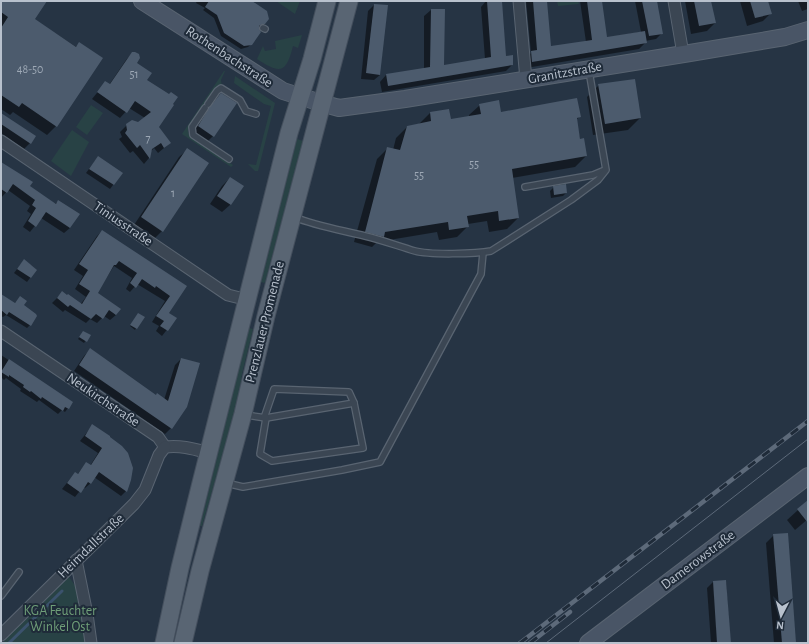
<svg xmlns="http://www.w3.org/2000/svg" width="809" height="644" viewBox="0 0 809 644" font-family="'Alegreya Sans',sans-serif">
	<rect width="100%" height="100%" fill="#263444"/>
	<g fill="#284245">
		<polygon points="276,1 300,1 295,14"/>
		<polygon points="557,1 578,1 579,4 558,6"/>
		<path d="M302 35 298 48 293 46C286 74 280 74 257 59L263 46 265 51 276 49 275 41Z"/>
		<polygon points="224,71 225,71 221,80 222,87 217,87 214,89 188,129 188,132 190,136 233,165 231,167 182,134"/>
		<polygon points="235,76 275,103 258,171 255,171 248,164 256,165 271,106 264,104 234,83"/>
		<polygon points="91,105 103,113 87,135 76,127"/>
		<polygon points="72,130 89,142 71,176 51,161"/>
		<polygon points="297,139 303,141 265,283 261,282"/>
		<polygon points="249,328 253,329 242,374 238,402 202,526 200,526"/>
		<polygon points="69,577 79,591 86,643 2,643"/>
	</g>
	<g fill="#0007">
		<polygon points="1,1 46,1 34,19 76,47 79,44 56,126 47,135 13,112 10,115 1,109"/>
		<polygon points="197,1 250,1 265,24 262,27 258,26 251,44 248,47 241,49 221,36 214,18 203,10 205,8 196,3"/>
		<polygon points="486,1 501,1 505,58 512,65 506,71 382,92 380,82 386,75 424,69 424,16 431,10 444,10 443,66 485,59 481,7"/>
		<polygon points="526,1 546,1 550,48 586,42 580,1 601,1 606,38 641,32 635,1 656,1 662,33 656,39 645,41 645,43 639,49 526,68 525,59 531,53"/>
		<polygon points="685,1 710,1 715,23 707,31 691,34"/>
		<polygon points="740,1 767,1 771,13 763,21 747,26"/>
		<polygon points="798,1 808,1 808,9 802,11"/>
		<polygon points="374,5 380,75 374,80 361,79 368,11"/>
		<polygon points="132,53 135,63 146,81 158,127 170,143 158,153 154,148 151,151 149,158 144,164 133,151 130,153 119,139 122,137 120,132 127,125 138,124 145,118 129,108 120,118 92,99 105,83 109,85 126,60"/>
		<polygon points="599,85 640,118 628,130 593,135 587,97"/>
		<polygon points="221,94 235,103 213,136 207,142 193,132 214,101"/>
		<polygon points="480,105 500,113 579,117 576,120 580,140 586,156 575,167 512,178 518,218 507,229 489,232 487,221 468,224 468,226 457,237 439,240 437,232 377,242 372,247 354,242 377,159 388,148 393,150 396,138 407,127 419,124 430,113 449,110 450,120 469,117 469,115"/>
		<polygon points="1,115 30,143 24,149 1,133"/>
		<polygon points="187,150 162,231 154,239 134,225 179,157"/>
		<polygon points="95,161 122,173 110,189 86,173"/>
		<polygon points="1,163 29,186 55,204 59,201 70,228 64,233 41,218 30,232 23,227 31,214 27,211 30,206 8,190 1,198"/>
		<polygon points="230,178 242,186 230,205 222,212 210,204 222,186"/>
		<polygon points="554,187 566,193 563,196 551,198 550,191"/>
		<polygon points="102,231 186,286 168,313 176,318 162,336 156,331 159,326 152,322 165,301 137,284 130,292 126,289 132,278 114,266 96,294 116,315 110,320 104,316 97,323 90,319 86,323 65,310 63,312 52,303 62,293 80,305 86,297 75,289 83,276 74,270 97,236"/>
		<polygon points="24,260 36,270 27,282 14,273"/>
		<polygon points="1,297 14,304 20,297 30,325 27,328 6,315 3,317 1,316"/>
		<polygon points="137,316 136,328 135,330 130,326"/>
		<polygon points="82,334 89,336 84,343 78,339"/>
		<polygon points="91,349 156,396 164,400 175,365 181,359 171,428 165,434 74,371 84,356"/>
		<polygon points="1,355 72,402 68,408 65,412 62,410 58,414 39,400 37,402 20,391 21,389 6,378 4,380 1,377"/>
		<polygon points="93,425 126,491 121,496 94,477 91,483 85,488 83,487 75,497 62,489 70,479 75,473 77,475 86,463 90,466 98,453 80,441"/>
		<polygon points="808,501 808,519 795,530 787,520"/>
		<polygon points="774,535 795,643 774,643 766,543"/>
		<polygon points="726,581 730,643 711,643 707,588 713,582"/>
	</g>
	<g fill="none" stroke-linecap="round" stroke-linejoin="round">
		<polyline stroke="#3b526d" stroke-width="3" points="9,643 62,591"/>
	</g>
	<g fill="#4c5b6d">
		<polygon points="1,1 47,1 35,19 76,47 79,42 103,58 57,127 22,103 19,107 1,95 1,28 8,17 1,12"/>
		<polygon points="209,1 252,1 267,11 269,19 265,24 262,24 259,26 259,29 261,32 252,45 244,46 224,33 217,15 205,7"/>
		<polygon points="487,1 502,1 506,56 513,55 513,65 388,86 386,74 430,67 431,9 445,9 444,65 491,57"/>
		<polygon points="533,1 547,1 551,46 592,40 587,1 602,1 607,37 645,31 647,43 532,62 531,51 537,50"/>
		<polygon points="642,1 657,1 663,34 649,36"/>
		<polygon points="694,1 711,1 716,23 699,26"/>
		<polygon points="750,1 768,1 772,14 755,18"/>
		<polygon points="374,4 388,5 380,75 366,73"/>
		<polygon points="132,52 135,52 139,54 140,58 137,63 152,73 147,80 169,94 171,92 178,97 173,104 174,105 159,127 171,143 164,148 161,143 152,149 150,159 140,145 137,148 125,133 127,130 126,124 132,120 138,122 151,112 135,101 127,113 97,92 105,81 110,84"/>
		<polygon points="635,79 641,118 605,124 598,84"/>
		<polygon points="221,93 237,103 214,137 198,126 209,108"/>
		<polygon points="577,98 581,117 577,118 580,139 584,138 587,156 512,169 519,218 499,221 498,211 467,216 469,227 449,230 448,222 385,232 384,237 365,232 387,147 400,150 407,126 431,121 430,112 449,109 451,119 481,114 479,104 499,100 501,112"/>
		<polygon points="1,113 36,136 31,144 1,124"/>
		<polygon points="187,148 209,163 163,232 141,217"/>
		<polygon points="98,156 123,173 114,185 89,169"/>
		<polygon points="1,162 33,182 30,186 56,204 58,200 80,214 70,228 46,212 36,227 28,221 36,208 32,205 35,200 13,184 7,193 1,189"/>
		<polygon points="230,177 244,186 231,205 217,196"/>
		<polygon points="566,184 567,193 554,195 553,186"/>
		<polygon points="102,230 187,286 169,313 177,318 168,331 160,326 164,321 156,316 170,296 156,286 155,288 142,279 136,288 130,283 137,273 119,261 116,265 114,265 98,293 121,309 116,315 109,310 103,319 96,314 91,319 70,305 68,307 57,298 62,291 67,295 68,294 82,304 90,291 79,284 88,270 79,264"/>
		<polygon points="24,259 37,270 31,278 17,269"/>
		<polygon points="1,294 15,303 20,296 27,301 24,305 36,314 37,316 31,326 9,312 7,315 1,310"/>
		<polygon points="138,313 145,317 137,329 130,325"/>
		<polygon points="83,331 91,335 87,342 79,337"/>
		<polygon points="90,348 156,395 157,393 168,401 181,358 200,363 187,407 172,429 79,365"/>
		<polygon points="9,359 73,402 69,409 65,407 63,411 42,397 41,399 31,391 30,392 23,387 24,385 9,375 9,377 1,372"/>
		<polygon points="92,424 110,436 110,437 122,446 128,453 133,468 131,480 127,492 99,472 91,484 88,482 81,493 67,483 75,472 78,474 86,462 91,465 102,448 85,436"/>
		<polygon points="808,500 808,523 797,509"/>
		<polygon points="788,533 796,643 782,643 773,534"/>
		<polygon points="726,580 731,643 717,643 713,581"/>
	</g>
	<g fill="none" stroke-linecap="round" stroke-linejoin="round">
		<defs>
			<g id="lane">
				<polyline points="263,28 265,29"/>
				<polyline points="208,104 217,91 221,88 240,100 246,111 256,114"/>
				<polyline points="205,108 192,127 193,135 229,159"/>
				<polyline points="525,187 593,175 605,170"/>
				<path d="M294 217C316 226 341 230 365 236 382 240 398 246 415 251 429 255 476 254 491 251L571 200 598 180 606 170 589 71"/>
				<polyline points="246,415 266,418 354,403"/>
				<polyline points="264,418 274,389 349,392 354,403 363,448 272,461 260,454 266,418"/>
				<polyline points="226,483 243,487 342,470 380,462 481,274 483,253"/>
				<polyline points="1,596 19,572"/>
			</g>
			<g id="street">
				<polyline points="519,1 526,80"/>
				<polyline points="674,1 683,54"/>
				<polyline points="1,141 222,291 228,295 248,300"/>
				<polyline points="1,331 158,437 165,447"/>
				<path d="M165 447C181 445 194 449 209 453"/>
				<polyline points="76,560 87,614 91,643"/>
				<polyline points="1,635 134,504 145,490 159,455 165,447"/>
			</g>
			<g id="secondary">
				<polyline points="142,1 283,91 321,103 339,108 405,99 690,53 785,37 808,30"/>
				<polyline points="588,643 808,476"/>
			</g>
			<g id="primary">
				<polyline points="164,643 180,568 200,487 289,133 312,59 327,1"/>
				<polyline points="183,643 200,571 243,414 266,316 349,1"/>
			</g>
		</defs>
		<use href="#lane" stroke="#596471" stroke-width="8"/>
		<use href="#street" stroke="#596471" stroke-width="13"/>
		<use href="#secondary" stroke="#596471" stroke-width="18"/>
		<use href="#primary" stroke="#444f5d" stroke-width="19"/>
		<use href="#lane" stroke="#3b4653" stroke-width="5.5"/>
		<use href="#street" stroke="#3b4653" stroke-width="11"/>
		<use href="#secondary" stroke="#495566" stroke-width="16"/>
		<use href="#primary" stroke="#596573" stroke-width="17"/>
		<polyline stroke="#5d6a7a" stroke-width="1" points="546,643 808,439"/>
		<defs>
			<g id="rail">
				<polyline points="520,643 808,421"/>
				<polyline points="530,643 570,612"/>
			</g>
		</defs>
		<use href="#rail" stroke="#5d6a7a" stroke-width="4.5"/>
		<use href="#rail" stroke="#1f2b39" stroke-width="3" stroke-dasharray="9" stroke-linecap="butt"/>
	</g>
	<g text-anchor="middle" dominant-baseline="central" stroke-width="4" stroke-linejoin="round" paint-order="stroke">
		<g font-size="12" fill="#9da8b5">
			<text x="30" y="69">48-50</text>
			<text x="134" y="74">51</text>
			<text x="148" y="138">7</text>
			<text x="474" y="164">55</text>
			<text x="419" y="175">55</text>
			<text x="173" y="193">1</text>
		</g>
		<g font-size="14" fill="#b8c1cd" stroke="#1f2b39">
			<text transform="translate(229 57) rotate(33)">Rothenbachstraße</text>
			<text transform="translate(565 73) rotate(-10)">Granitzstraße</text>
			<text transform="translate(123 224) rotate(34)">Tiniusstraße</text>
			<text transform="translate(265 322) rotate(-76)">Prenzlauer Promenade</text>
			<text transform="translate(103 400) rotate(34)">Neukirchstraße</text>
			<text transform="translate(91 546) rotate(-44)">Heimdallstraße</text>
			<text transform="translate(698 560) rotate(-37)">Damerowstraße</text>
		</g>
		<g font-size="14" fill="#6f9e78" stroke="#1f2b39">
			<text x="60" y="611">KGA Feuchter<tspan x="60" dy="16">Winkel Ost</tspan></text>
		</g>
	</g>
	<rect width="809" height="644" fill="none" stroke="#b8c1cd" stroke-width="4"/>
	<g transform="translate(781 616) rotate(186)" stroke="#1f2b39" stroke-width="3" paint-order="stroke">
	<path d="M0-3L7 15L0 10L-7 15Z" fill="#b8c1cd"/>
	<text y="-6" font-size="11" font-weight="bold" text-anchor="middle" fill="#b8c1cd">N</text>
	</g>
</svg>
